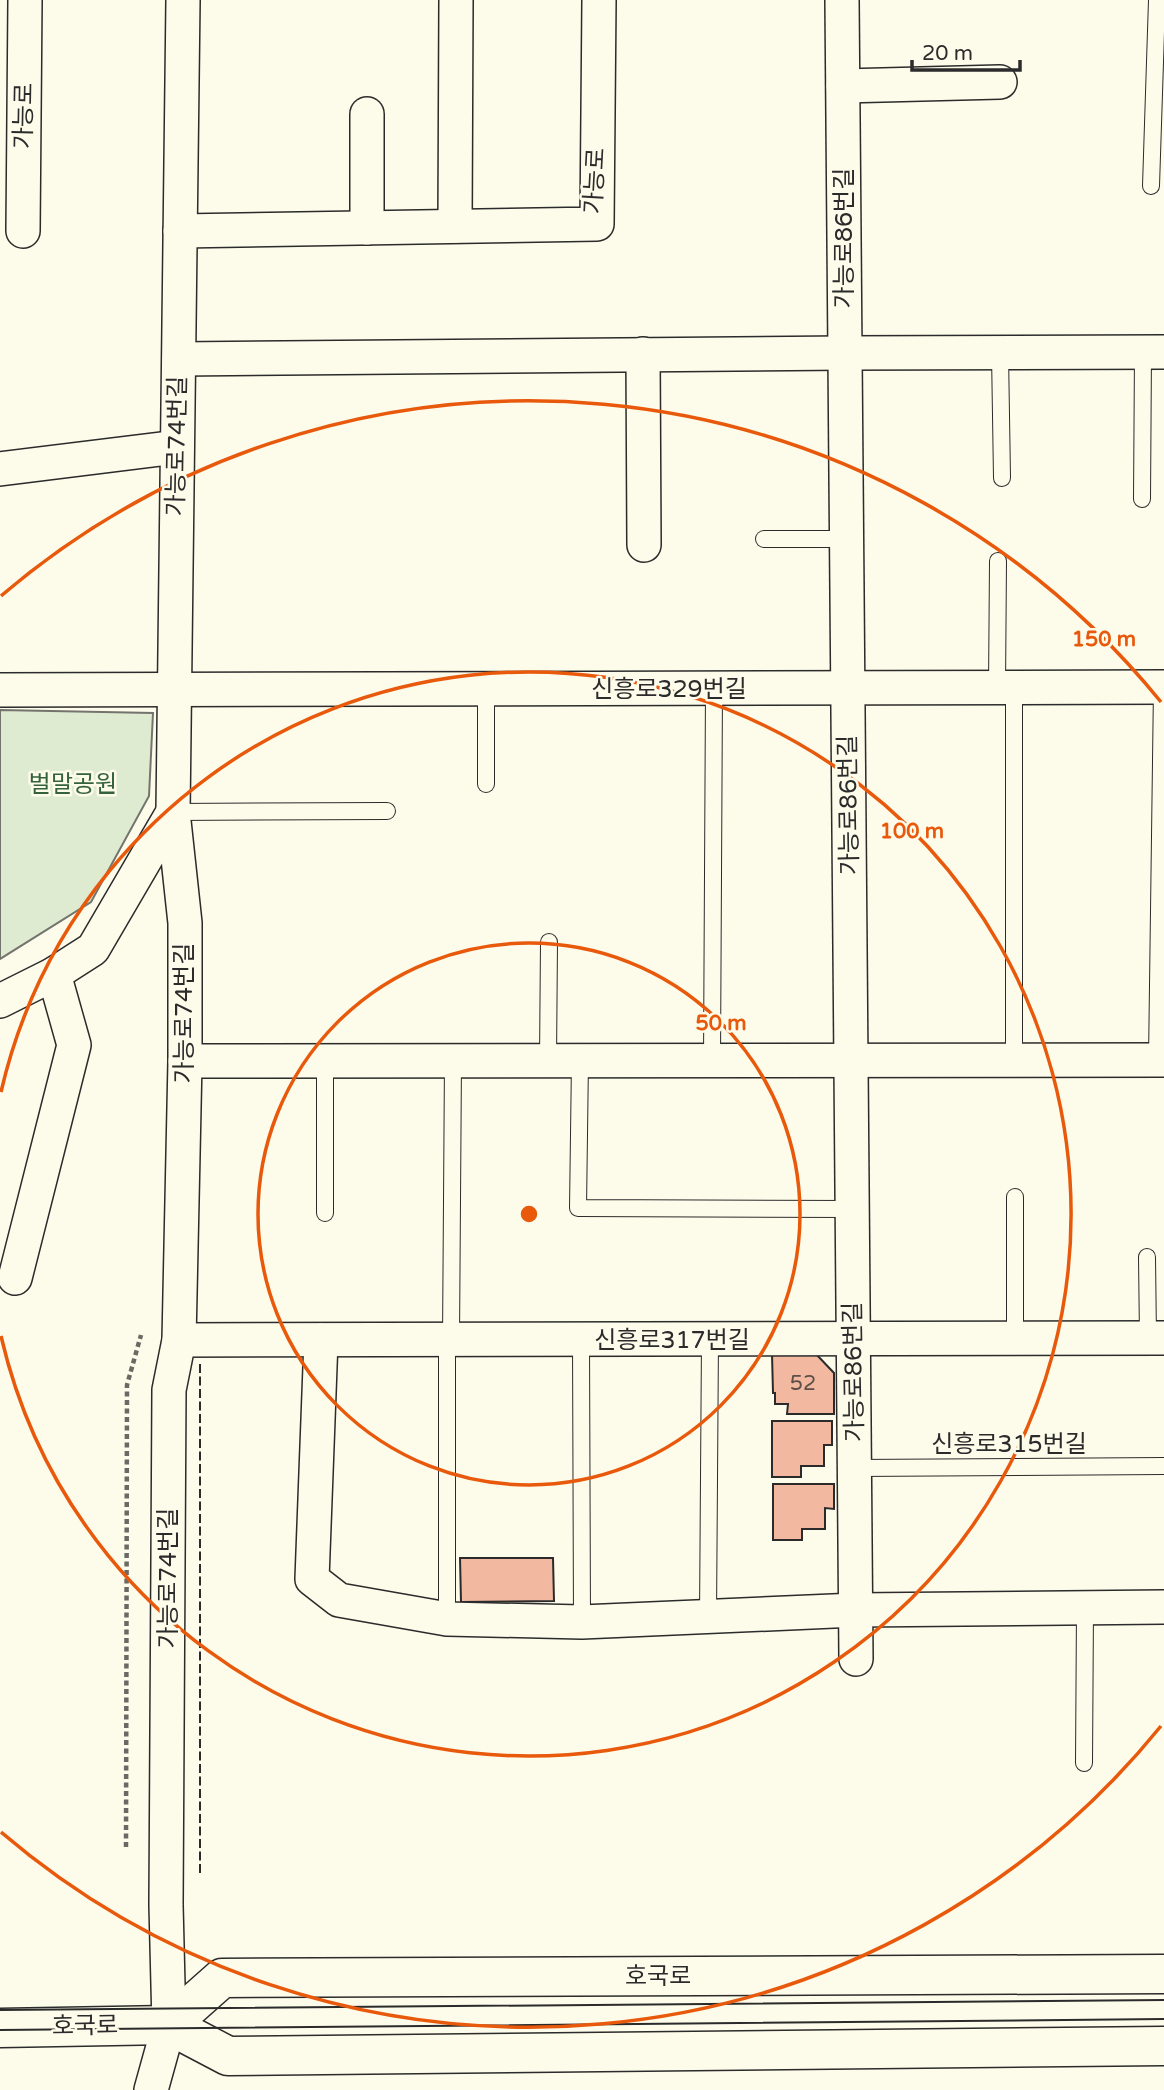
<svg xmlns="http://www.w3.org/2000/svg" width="1164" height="2090" viewBox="0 0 1164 2090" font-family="'Varela Round','Noto Sans KR',sans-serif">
	<rect width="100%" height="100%" fill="#fdfbea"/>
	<polygon fill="#deebd1" stroke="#74746e" stroke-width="2" points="0,710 153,713 149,796 91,902 0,959"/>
	<g fill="#f2b8a0" stroke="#2b2b2b" stroke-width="2">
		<polygon points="772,1354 816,1354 834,1373 834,1414 787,1414 788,1404 775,1404 775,1393 773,1393"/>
		<polygon points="772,1421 832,1421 832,1445 824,1445 824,1466 801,1466 801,1477 772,1477"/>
		<polygon points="773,1484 834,1484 834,1509 825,1508 825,1529 802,1529 802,1540 773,1540"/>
		<polygon points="460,1558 553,1558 554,1601 461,1602"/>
	</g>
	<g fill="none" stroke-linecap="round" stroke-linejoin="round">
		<defs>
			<g id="service">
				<polyline points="1151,186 1157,0"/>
				<polyline points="1000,353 1002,478"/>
				<polyline points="1142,499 1143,352"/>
				<polyline points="764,539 847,539"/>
				<polyline points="997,688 998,561"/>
				<polyline points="486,689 486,784"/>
				<polyline points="173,812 387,811"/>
				<polyline points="1014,1059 1014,688"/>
				<polyline points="548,1060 549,942"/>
				<polyline points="580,1060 578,1208 852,1209"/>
				<polyline points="712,1060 714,689"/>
				<polyline points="1157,1060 1162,687"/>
				<polyline points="1015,1197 1015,1339"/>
				<polyline points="325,1213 325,1060"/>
				<polyline points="1147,1257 1148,1338"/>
				<polyline points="451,1340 453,1060"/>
				<polyline points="581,1340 582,1622"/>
				<polyline points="855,1468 1164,1466"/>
				<polyline points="708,1617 710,1339"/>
				<polyline points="447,1619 447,1340"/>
				<polyline points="1084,1763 1085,1608"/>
			</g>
			<g id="minor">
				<polyline points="842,0 856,1659"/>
				<polyline points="843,86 1000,82"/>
				<polyline points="455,226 456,0"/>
				<polyline points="367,228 367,114"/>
				<polyline points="23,231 25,0"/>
				<polyline points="180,231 597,224 599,0"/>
				<polyline points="643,354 644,545"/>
				<polyline points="179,359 845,353 1164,352"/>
				<polyline points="0,469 177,447"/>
				<polyline points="0,690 1164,687"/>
				<polyline points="0,1001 54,974 93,949 173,812"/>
				<polyline points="185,1061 1164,1060"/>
				<polyline points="15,1278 74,1045 54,974"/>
				<polyline points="179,1340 1164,1338"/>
				<polyline points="321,1340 312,1579 339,1600 447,1619 582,1622 856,1610 1164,1607"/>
				<polyline points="151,2090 169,2025 166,1905 169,1390 179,1340 185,1061 185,923 173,812 183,0"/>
			</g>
			<g id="tertiary">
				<polyline points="169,2025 222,1978 1164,1974"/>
				<polyline points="0,2028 169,2025 228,2056 1164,2046"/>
			</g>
		</defs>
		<use href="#service" stroke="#2b2b2b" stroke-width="18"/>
		<use href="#minor" stroke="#2b2b2b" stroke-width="36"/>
		<use href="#tertiary" stroke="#2b2b2b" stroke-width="41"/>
		<polyline stroke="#6a6964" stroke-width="4.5" stroke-dasharray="5 3.5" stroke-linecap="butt" points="126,1847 127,1385 141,1335"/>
		<use href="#service" stroke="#fdfbea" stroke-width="16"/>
		<use href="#minor" stroke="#fdfbea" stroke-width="33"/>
		<use href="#tertiary" stroke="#fdfbea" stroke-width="38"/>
		<g stroke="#2b2b2b" stroke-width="2">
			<polyline points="0,2010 1164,2000"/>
			<polyline points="0,2030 1164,2019"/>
		</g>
		<polyline stroke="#2b2b2b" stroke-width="2" stroke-dasharray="9 3.5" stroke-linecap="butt" points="200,1364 200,1875"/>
	</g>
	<g fill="none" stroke="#e8590c" stroke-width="3.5">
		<circle cx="529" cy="1214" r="271"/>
		<path d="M1 1092A542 542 0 1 1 1 1336"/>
		<path d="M1161 1726A813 813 0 0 1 1 1832M1 596A813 813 0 0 1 1161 702"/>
	</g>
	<g text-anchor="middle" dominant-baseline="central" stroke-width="5" stroke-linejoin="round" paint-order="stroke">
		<g font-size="21" fill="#5d4e48">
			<text x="803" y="1383">52</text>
		</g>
		<g font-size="24" fill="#2b2b2b" stroke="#fdfbea">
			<text transform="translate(24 116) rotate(-89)">가능로</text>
			<text transform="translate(595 181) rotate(-87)">가능로</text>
			<text transform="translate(844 238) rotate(-90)">가능로86번길</text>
			<text transform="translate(177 446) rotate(-89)">가능로74번길</text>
			<text x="669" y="689">신흥로329번길</text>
			<text transform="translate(849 805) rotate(-91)">가능로86번길</text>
			<text transform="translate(184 1013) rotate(-90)">가능로74번길</text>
			<text x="672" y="1340">신흥로317번길</text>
			<text transform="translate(854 1372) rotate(-91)">가능로86번길</text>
			<text x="1009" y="1444">신흥로315번길</text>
			<text transform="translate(168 1578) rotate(-90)">가능로74번길</text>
			<text x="658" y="1976">호국로</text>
			<text transform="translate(85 2026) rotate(-1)">호국로</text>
		</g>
		<g font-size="24" fill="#34623c" stroke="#fdfbea">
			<text x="73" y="784">벌말공원</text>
		</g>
	</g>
	<circle cx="529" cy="1214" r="10" fill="#e8590c" stroke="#fdfbea" stroke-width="3.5"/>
	<g font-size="21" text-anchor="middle" font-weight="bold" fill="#e8590c" stroke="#fdfbea" stroke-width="5" stroke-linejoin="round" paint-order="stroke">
		<text x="1104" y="646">150 m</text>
		<text x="912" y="838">100 m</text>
		<text x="721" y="1030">50 m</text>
	</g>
	<path d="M912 60v10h108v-10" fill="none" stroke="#2b2b2b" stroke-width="3.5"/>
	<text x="922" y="60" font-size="21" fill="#2b2b2b" stroke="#fdfbea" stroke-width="5" paint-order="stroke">20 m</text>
</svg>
